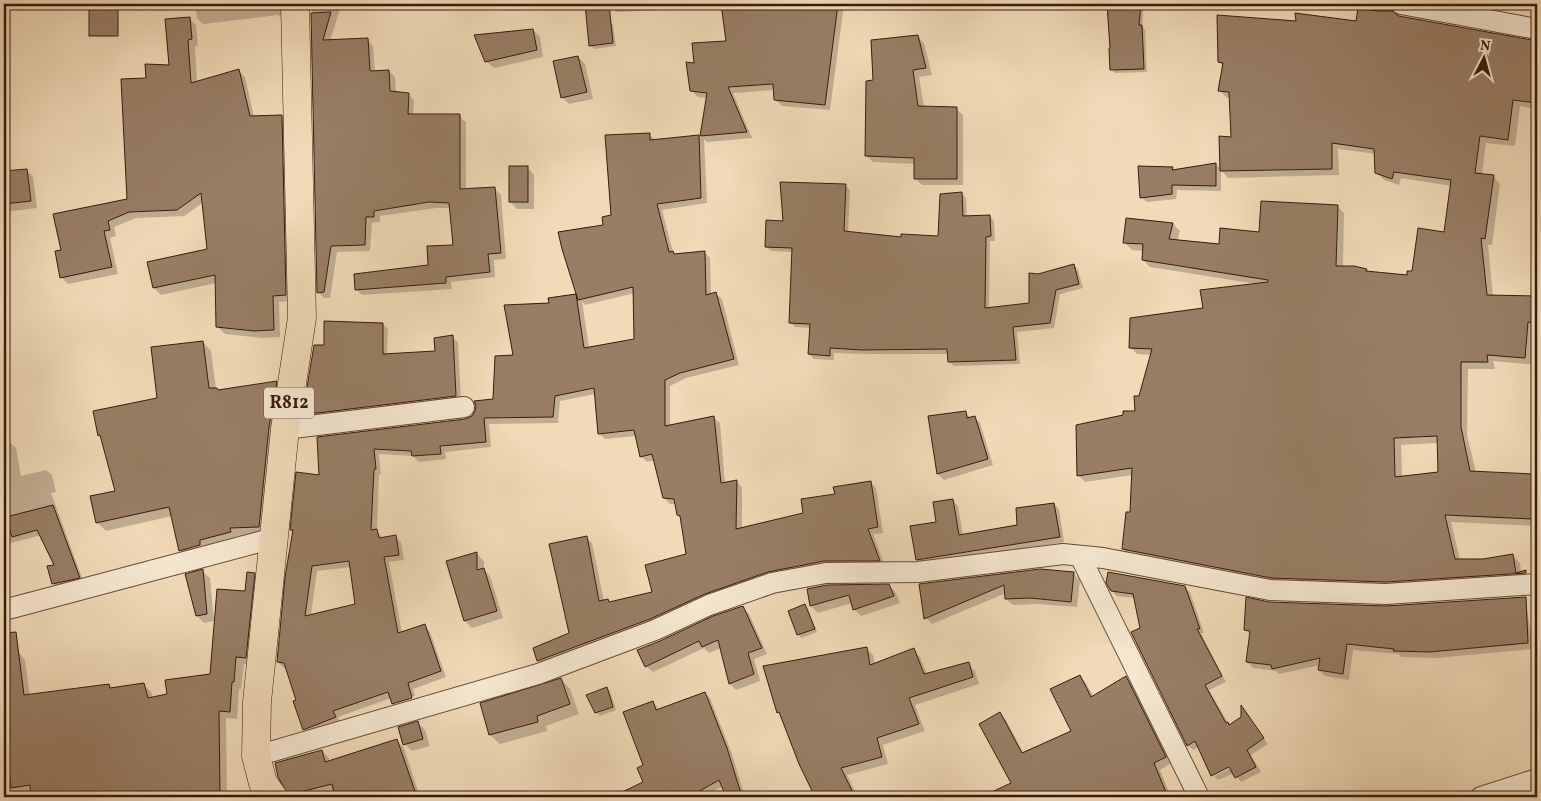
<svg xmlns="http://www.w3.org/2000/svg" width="1541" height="801" viewBox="0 0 1541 801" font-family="Vollkorn,serif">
	<rect width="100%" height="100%" fill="#f0dab7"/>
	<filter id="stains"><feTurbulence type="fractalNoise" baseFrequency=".004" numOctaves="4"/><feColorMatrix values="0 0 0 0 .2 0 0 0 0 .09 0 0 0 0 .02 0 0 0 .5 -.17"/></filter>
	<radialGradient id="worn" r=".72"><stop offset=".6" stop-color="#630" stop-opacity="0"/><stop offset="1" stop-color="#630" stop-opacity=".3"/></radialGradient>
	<g fill="#0003" fill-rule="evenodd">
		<polygon points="195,4 287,4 282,18 278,15 203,24 197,18"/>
		<polygon points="312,4 368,4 341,6 330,41 367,39 373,46 375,72 389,71 395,77 396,93 408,94 414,100 413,116 459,116 466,122 466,190 495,189 501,195 506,259 494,260 495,277 451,282 452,289 362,295 356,289 429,266 454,246 451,208 436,208 380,216 380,222 372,223 370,251 337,252 330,298 324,298 318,292"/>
		<polygon points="432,4 472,4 433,5"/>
		<polygon points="611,4 658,4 659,10 616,12 612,7"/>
		<path d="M722 4H844L830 110 782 106 776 100 775 90 733 93 752 138 707 142 704 139 707 203 662 210 673 252 676 255 704 252 710 258 711 295 716 294 722 299 739 365 686 378 670 386V426L714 418 720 423 725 484 736 481 742 487V529L804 514 836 495 870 482 876 488 883 533 873 534 885 566 830 567 544 666 538 661 534 648 571 634 586 537 592 543 604 601 610 603 654 593 688 555 682 519 678 515 676 504H670L664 498 655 460 647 462 641 456 637 436 605 439 599 433 595 394 560 401 558 423 489 424 491 447 445 452 446 459 419 462 413 456 379 454 381 474H379L377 531 383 539 395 536 401 542 404 560 389 562 402 633 424 626 430 632 446 677 413 689 415 696 395 702V705L415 699 417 704 399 709 393 703 391 698 338 717 340 723 310 735 304 729 298 701 287 668H284L278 662 294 532 292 530 320 476 319 438 466 420 472 418 494 400 514 356 550 305 576 296 579 299 605 226 612 216 650 135 656 141 699 136 701 139 708 98 698 97 691 90 695 65 727 43ZM635 293 636 340 589 348 582 301 585 305ZM351 567 356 605 311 615 317 571Z"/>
		<polygon points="1108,4 1144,4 1142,26 1145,30 1147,72 1115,73 1111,69 1112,49"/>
		<path d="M1360 4H1398L1396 10 1397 16 1537 42V109L1520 106 1515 146 1486 143 1482 175 1493 176 1500 184 1492 245H1488L1493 296 1537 297V365L1493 361 1495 369H1468L1467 435 1476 472 1537 475V526L1451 522 1460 560 1483 561 1513 556 1520 563 1522 580 1394 589 1279 585 1130 556 1123 549 1131 513 1133 475 1085 482 1078 475 1136 412 1152 355 1137 354 1130 347 1257 284 1150 267 1143 260 1144 251 1132 250 1125 243 1173 224 1180 231 1177 241 1220 245 1337 206 1344 213 1343 267 1366 270 1368 272 1408 276 1413 273 1445 234 1452 186 1401 178 1399 185 1384 180 1377 172 1376 154 1338 149 1339 175 1228 178 1221 170V191L1177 190 1176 199 1147 202 1141 197 1172 168 1175 171 1216 164 1221 170 1232 138 1231 98H1227L1220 91 1223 66 1219 62 1297 22H1357ZM1438 443 1439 473 1402 477 1401 445Z"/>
		<polygon points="189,18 196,25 198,46 195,46 197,83 238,70 245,77 254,117 281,116 288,123 292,301 279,302 280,337 262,338 225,334 218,327 216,283 161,295 154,288 208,250 204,202 184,216 136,218 114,227 116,236 110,238 118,274 68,284 61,277 62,251 128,200 148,79 170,66"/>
		<polygon points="610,22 613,25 616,46 594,49 590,45"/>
		<polygon points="533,30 540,37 543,57 494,68 486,61"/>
		<polygon points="918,37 924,43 932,75 919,77 924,107 956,109 963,115 963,185 922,185 915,178 915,164 873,162 866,155 874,82"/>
		<polygon points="578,57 585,64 593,99 569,104 562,97"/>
		<polygon points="527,167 534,175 534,209 517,209 510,202"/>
		<polygon points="26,170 33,177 37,208 4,212 4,173"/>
		<polygon points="845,185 850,190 848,232 902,238 939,237 962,194 966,198 967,217 990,216 994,221 995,241 990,241 989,309 1030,305 1038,275 1074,265 1078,270 1083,288 1060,294 1054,328 1017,332 1020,364 954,366 949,361 948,354 867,354 834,353 834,360 814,359 809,354 811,328 795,327 790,322 793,252 771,251 766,247 785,223"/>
		<polygon points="383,324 388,329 387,355 437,352 452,337 458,342 461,401 310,417 305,412 325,346"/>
		<polygon points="203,342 211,351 216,389 219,391 276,382 284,390 267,535 237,536 239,541 189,559 181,550 172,516 106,531 97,522 116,492 102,438 99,435 158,399"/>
		<polygon points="966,413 971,418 974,417 980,423 993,465 944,480 938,474"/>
		<polygon points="11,443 16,448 21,476 46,470 52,475 56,492 51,493 84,583 58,589 53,583 55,566 41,535 4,545 4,445"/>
		<polygon points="953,501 958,506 963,535 1018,527 1054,504 1059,509 1064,542 922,565 917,560"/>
		<polygon points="477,554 484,561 484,570 490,576 503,618 472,628 465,621"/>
		<polygon points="202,571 210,578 214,621 204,623 197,616"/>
		<polygon points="1073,573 1080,580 1077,607 1037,604 1013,605 1006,599 1006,593 932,624 926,618 921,585"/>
		<polygon points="254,574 262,582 253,665 244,664 241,689 239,689 237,719 226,718 227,797 133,797 100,737 111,797 4,797 4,790 13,788 7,734 4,735 4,654 18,652 25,660 30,696 109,685 112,689 143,685 151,692 153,699 168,695 211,675"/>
		<polygon points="889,585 896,593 900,603 861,616 854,609 852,603 818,613 811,606 808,590"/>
		<polygon points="1184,587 1190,592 1204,633 1201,633 1226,682 1209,690 1230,726 1242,717 1242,708 1268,744 1251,755 1261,772 1241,782 1234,773 1218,780 1214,776 1236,766 1235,763 1213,774 1213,776 1199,747 1193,750 1188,745 1141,629 1135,598 1117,596 1112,591"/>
		<polygon points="1269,603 1527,609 1533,649 1436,658 1401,657 1399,654 1353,650 1349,680 1325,676 1319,670 1320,665 1279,674 1276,671 1253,668 1247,661 1251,635 1246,630"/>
		<polygon points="805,606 808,609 817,632 801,638 798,634"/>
		<polygon points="743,607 749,614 767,654 754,659 760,681 736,690 730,684 721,648 709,653 704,648 653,672 646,666"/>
		<polygon points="866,648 873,655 875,664 913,650 920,657 927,674 968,664 975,671 979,684 915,705 925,731 883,745 888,764 847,775 858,797 816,797 800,763 782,715 778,712"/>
		<polygon points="1080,676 1086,683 1094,697 1126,678 1132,684 1171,763 1160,770 1171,797 1117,797 1112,784 1082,797 984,797 1013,784 1000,714 1006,720 1024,754 1072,732"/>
		<polygon points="561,679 570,689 579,714 546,726 547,731 500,744 490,735 482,704"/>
		<polygon points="607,688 610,691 616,710 600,716 596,712"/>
		<polygon points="705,693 710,698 732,754 745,797 727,797 723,786 703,797 615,797 645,782 645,766 653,702 659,710"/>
		<polygon points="418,723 425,730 430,746 412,751 405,744"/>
		<polygon points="397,741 404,748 420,797 337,797 335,792 312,797 293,797 289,794 322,751 329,758 329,762"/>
	</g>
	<g fill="#987e65" stroke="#381b0d" fill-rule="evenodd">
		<polygon points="585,4 609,4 613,43 589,46"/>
		<polygon points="721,4 838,4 825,105 774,100 773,84 728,87 747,132 700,136 707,93 690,91 686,62 694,63 692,43 726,41"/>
		<polygon points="1107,4 1141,4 1139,25 1142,25 1144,69 1110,70 1109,48 1110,48"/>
		<path d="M1358 8 1378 11H1392L1399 16 1537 41V103L1513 100 1508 140 1480 136 1475 173 1494 175 1485 239 1481 238 1487 295 1537 296V323L1528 322 1525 358 1487 355 1488 362H1461V427L1470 471 1534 474 1532 519 1445 515 1455 559H1483L1513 554 1516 573 1526 570V573L1386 582 1271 578 1122 549 1126 512H1130L1132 468 1077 476 1076 425 1123 415V411H1135L1134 396H1139L1152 349 1129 348 1130 318 1203 308 1200 290 1268 282V280L1142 260 1143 244 1123 243 1126 218 1173 223 1169 239 1219 244 1220 228 1259 232 1261 201 1338 205 1336 266H1354L1367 269 1366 271 1407 275V271H1412L1418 228 1444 232 1451 180 1394 172 1392 179 1375 173 1374 149 1332 143V169L1220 171 1219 136 1231 137 1229 92 1218 91 1223 63 1218 62 1217 15 1296 21 1295 13 1356 21ZM1437 436 1438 472 1395 477 1394 438Z"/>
		<rect x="89" y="9" width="29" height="27"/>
		<polygon points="331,12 323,40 368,38 370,71 389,70 390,91 409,93 408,114 460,114 460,189 495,187 501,253 488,254 490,272 446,277 446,283 355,290 354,274 428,265 427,246 453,245 449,203 429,202 374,211 374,217 366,217 365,245 331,246 324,292 317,293 311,13"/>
		<polygon points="190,17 192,39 188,40 191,83 239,69 250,116 282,115 286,295 273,296 274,330 254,331 216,327 215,275 153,288 147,262 207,249 201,193 177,210 129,212 108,221 110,230 104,231 112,267 60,278 55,251 61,250 53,214 127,199 121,79 146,78 145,64 169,65 165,19"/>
		<polygon points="533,29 537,50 485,62 474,35"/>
		<polygon points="918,35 926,68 913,70 918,106 957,107 957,179 914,179 914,158 865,156 866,81 873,80 871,40"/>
		<polygon points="578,56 587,92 561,98 553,61"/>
		<path d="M650 133V140L699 135 701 198 657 204 669 252 673 251 674 254 705 251 706 295 716 292 734 359 680 373 665 380V426L714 416 721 483 737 480 736 529 803 513 801 499 835 494 833 487 871 481 878 527 868 529 880 561H824L768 572 705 594 650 619 537 661 533 648 569 633 549 544 587 536 599 601 608 599 609 602 652 592 645 565 686 554 680 516 677 515 674 499 663 498 652 454 640 457 634 430 598 434 594 388 555 396 553 417 484 418 486 442 440 446 441 454 412 456 411 451 374 449 376 469H374L371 530 377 529 379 538 396 535 399 555 384 557 398 633 425 624 441 671 408 683 412 698 392 704 388 692 333 711 336 717 303 730 293 701 296 700 284 663 277 662 285 577 293 530H290L296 472 319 475 317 437 465 419 472 416 475 411 476 406 474 401 493 399 495 356 513 355 504 305 549 303 548 298 576 294 584 348 634 339 633 287 578 300 562 249 558 232 603 225 602 217 611 215 605 135ZM349 561 355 604 305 616 312 566Z"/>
		<polygon points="1216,163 1216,186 1172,185 1172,194 1140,198 1138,166 1173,167 1172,170"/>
		<rect x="509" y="166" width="19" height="36"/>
		<polygon points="27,169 31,201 4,204 4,171"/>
		<polygon points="780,182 846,184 844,231 901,237 901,234 938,236 940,194 962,192 963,216 990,215 991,236 986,237 985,308 1029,303 1029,273 1038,274 1074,264 1079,284 1056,290 1050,323 1013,327 1016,360 948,362 947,349 862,350 830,348 830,356 808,354 810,324 789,323 792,248 765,247 766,220 783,221"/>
		<polygon points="324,321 383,323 383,354 435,351 434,338 453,335 456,396 317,413 303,412 314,345 324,345"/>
		<polygon points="203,341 209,388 217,388 218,390 277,381 269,427 259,527 230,528 231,532 200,540 200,545 179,551 169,507 96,523 90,496 115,491 100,435 98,436 93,411 157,398 151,347"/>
		<polygon points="966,411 967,418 975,416 988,459 937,474 928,416"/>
		<polygon points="953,499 959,535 1017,525 1016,508 1054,503 1060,537 916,560 910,526 936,522 933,502"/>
		<polygon points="53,505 80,578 52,584 47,566 54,565 37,530 12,537 6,517"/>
		<polygon points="477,552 477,570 484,568 497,611 464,621 446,561"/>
		<polygon points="203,569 207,614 196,616 185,574"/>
		<polygon points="1040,569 1074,572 1071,602 1030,598 1005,599 1004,585 924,619 919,584"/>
		<polygon points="247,572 255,573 246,658 236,657 234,682 232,682 230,712 219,711 220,796 31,797 30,785 11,788 4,727 4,633 16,632 24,695 109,684 110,688 144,683 148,698 167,694 165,680 210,674 217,589 245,591"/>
		<polygon points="1108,572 1185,586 1200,629 1197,629 1222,676 1205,685 1226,723 1228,722 1229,725 1241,717 1241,705 1264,738 1247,750 1256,767 1235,778 1229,767 1211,776 1195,741 1187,746 1131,632 1140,628 1133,594 1111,591 1106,583"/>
		<polygon points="889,584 894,596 853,610 849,595 810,606 807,589 827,585"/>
		<polygon points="1246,597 1269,602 1386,606 1526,597 1528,643 1429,652 1393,651 1394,649 1347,644 1343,674 1318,670 1320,658 1272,669 1271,665 1246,662 1250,631 1244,630"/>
		<polygon points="805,604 815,629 797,635 788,611"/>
		<polygon points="743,606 762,648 748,653 754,674 729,684 718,640 702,647 699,641 645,667 637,650 660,641 713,616"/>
		<polygon points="867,647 870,665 914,648 924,674 969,662 973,677 909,698 919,724 877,738 882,757 841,768 855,797 815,797 799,764 779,712 777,713 763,666"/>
		<polygon points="1080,675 1091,697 1126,676 1166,757 1154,763 1168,797 981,797 1011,783 979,724 1000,712 1022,753 1071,731 1050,689"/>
		<polygon points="561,678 570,704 537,716 538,722 489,735 480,703"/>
		<polygon points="607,687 613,707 595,713 586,695"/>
		<polygon points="705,692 727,748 742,797 726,797 719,780 689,797 612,797 643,782 637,768 643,765 623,712 653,701 656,710"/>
		<polygon points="418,721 423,739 403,745 398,727"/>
		<polygon points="397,739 417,797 335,797 332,784 288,795 278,777 275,763 322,750 325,762"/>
	</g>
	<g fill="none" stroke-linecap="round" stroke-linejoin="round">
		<defs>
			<g id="minor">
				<polyline points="1401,4 1537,29"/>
				<polyline points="285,429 464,407"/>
				<polyline points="1080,556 1199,797"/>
				<polyline points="4,610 274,538"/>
				<polyline points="256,756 538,674 655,630 709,605 772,583 826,573 918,572 1063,554 1103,558 1270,590 1386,594 1537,584"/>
				<polyline points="1481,797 1537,779"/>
			</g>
			<polyline id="primary" points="273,797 263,783 256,756 257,702 285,429 302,318 295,4"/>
		</defs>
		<use href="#minor" stroke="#664b38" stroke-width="22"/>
		<use href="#primary" stroke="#381b0d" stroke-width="29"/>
		<use href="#minor" stroke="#f5e7d0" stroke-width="20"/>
		<use href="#primary" stroke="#f0dab7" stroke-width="28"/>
	</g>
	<g text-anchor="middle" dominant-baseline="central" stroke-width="4" stroke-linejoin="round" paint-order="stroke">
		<rect fill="#f5e7d0" stroke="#715848" stroke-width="1" x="264" y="387.5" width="50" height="31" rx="4"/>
		<g font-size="18" font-weight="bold" fill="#381b0d">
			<text x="289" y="403">R812</text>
		</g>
	</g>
	<rect width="1541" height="801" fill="none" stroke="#f0dab7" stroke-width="20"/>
	<rect x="5" y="5" width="1531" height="791" fill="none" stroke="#381b0d" stroke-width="2.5"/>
	<rect x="10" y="10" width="1521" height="781" fill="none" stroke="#381b0d"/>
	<g transform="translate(1484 58) rotate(6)" stroke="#f5e7d0" stroke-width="4" paint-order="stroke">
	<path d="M0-4L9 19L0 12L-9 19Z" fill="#381b0d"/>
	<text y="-8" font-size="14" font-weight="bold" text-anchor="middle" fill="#381b0d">N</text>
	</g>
	<rect width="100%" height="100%" filter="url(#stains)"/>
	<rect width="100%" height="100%" fill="url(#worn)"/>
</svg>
